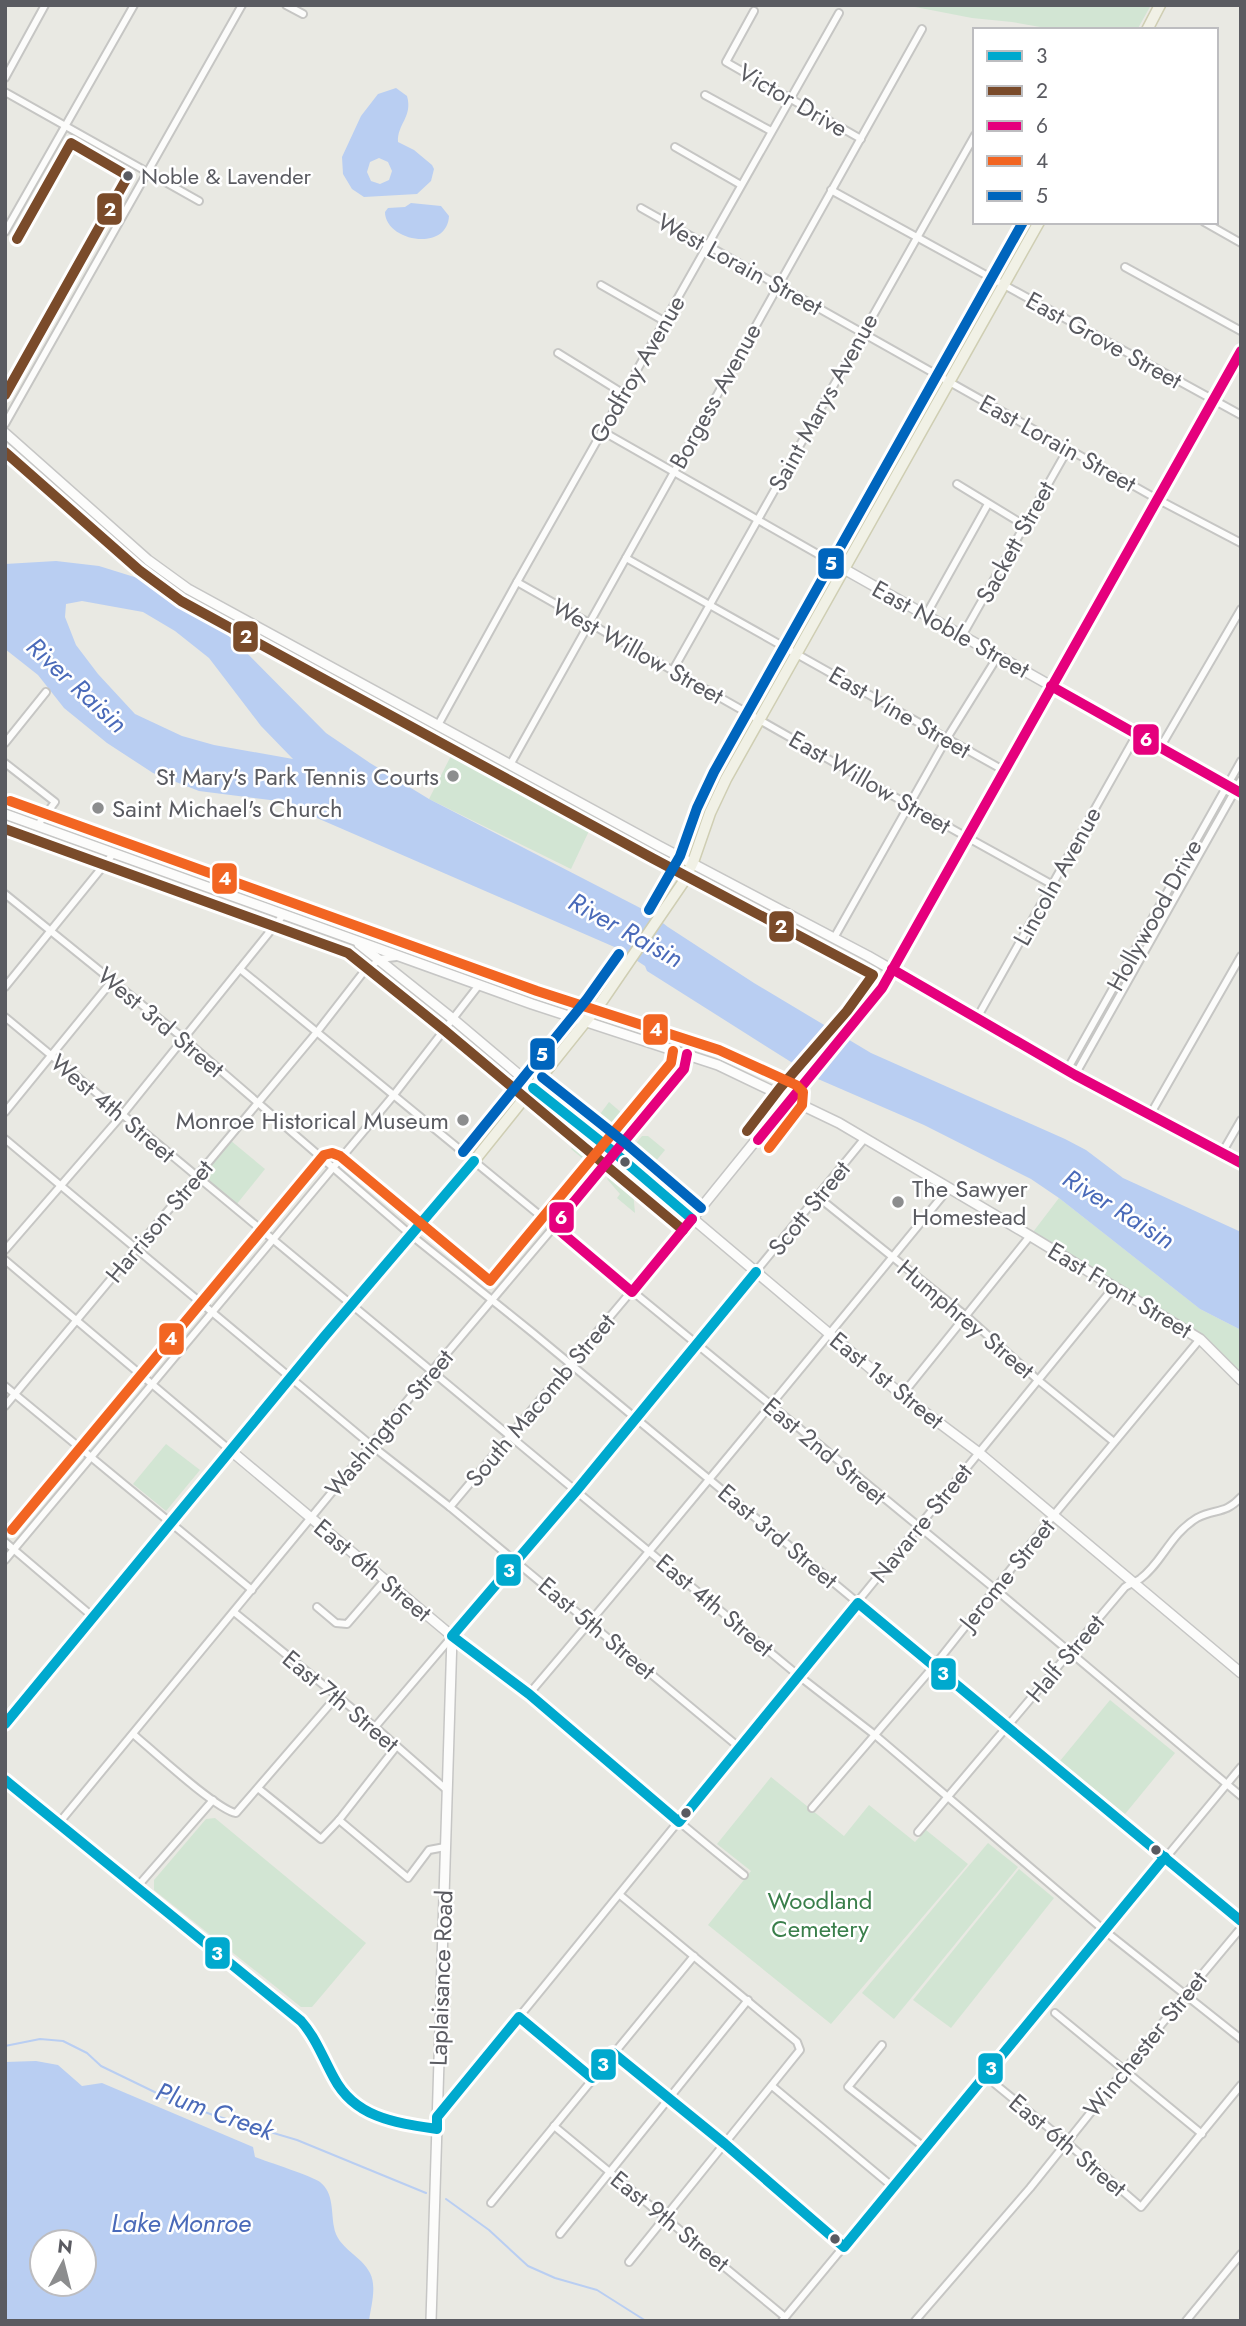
<svg xmlns="http://www.w3.org/2000/svg" width="1246" height="2326" viewBox="0 0 1246 2326" font-family="Jost,sans-serif">
	<rect width="100%" height="100%" fill="#e9e9e3"/>
	<g fill="#d2e5d3">
		<polygon points="905,5 1151,5 1137,30 1057,30 1012,22 972,18"/>
		<polygon points="460,738 598,812 571,869 429,799"/>
		<polygon points="609,1102 630,1120 616,1139 611,1140 592,1125"/>
		<polygon points="571,1126 600,1150 600,1159 589,1172 578,1163 582,1158 571,1149 575,1144 564,1135"/>
		<polygon points="642,1136 648,1136 665,1150 650,1168 644,1170 628,1156 628,1153"/>
		<polygon points="230,1140 265,1169 236,1205 203,1176 203,1173"/>
		<polygon points="619,1170 632,1180 635,1213 617,1198 620,1194 607,1179 614,1171"/>
		<polygon points="1059,1198 1200,1309 1241,1330 1241,1380 1200,1339 1030,1236"/>
		<polygon points="166,1444 200,1470 166,1511 133,1484"/>
		<polygon points="1110,1700 1175,1753 1125,1814 1060,1761"/>
		<polygon points="771,1777 844,1836 869,1805 915,1842 926,1830 968,1864 831,2024 708,1925 751,1871 717,1844"/>
		<polygon points="215,1818 366,1943 312,2007 301,2007 154,1890 154,1880 206,1819"/>
		<polygon points="988,1843 1018,1867 894,2019 862,1993"/>
		<polygon points="1019,1869 1054,1898 951,2028 913,2000"/>
	</g>
	<g fill="#b9cef2" fill-rule="evenodd">
		<path d="M396 88 407 96C413 117 397 124 398 142L414 150 432 165 434 169 431 181 417 194 364 197 352 189 343 174 342 157 361 116 378 94ZM379 158 388 162 392 171 389 180 380 184 371 181 367 172 370 162Z"/>
		<path d="M411 203 441 206 449 216C447 253 385 241 385 212L388 208 405 207Z"/>
		<path d="M56 561 99 566 144 580 216 625 239 645 326 733 370 763 429 799 650 913 668 927 754 983 871 1053 1065 1139 1086 1150 1123 1178 1241 1232V1330L1200 1309 1059 1198 1031 1179 924 1125 818 1079 647 971 645 966 619 949 317 818 286 802 199 791 153 773 107 743 64 708 38 675 5 649V564ZM82 601 143 612 175 631 209 658 261 726 293 759 214 745 182 736 135 714 98 674 76 645 65 617 66 604Z"/>
		<path d="M36 2061 58 2065 82 2086 102 2083 253 2147 255 2157C268 2162 312 2176 320 2182 334 2193 331 2212 334 2227 337 2248 362 2256 370 2273 377 2287 371 2306 369 2321H5V2062ZM42 2242H84V2284H42Z"/>
	</g>
	<g fill="none" stroke-linecap="round" stroke-linejoin="round">
		<g stroke="#b9cef2" stroke-width="2">
			<polyline points="5,2046 40,2039 63,2041 87,2053 101,2066 169,2099 213,2115 297,2140 426,2193"/>
			<polyline points="446,2199 489,2230 528,2266 555,2278 597,2290 646,2321"/>
		</g>
		<defs>
			<g id="street">
				<polyline points="286,5 303,14"/>
				<polyline points="754,11 726,62 861,139"/>
				<polyline points="5,78 45,5"/>
				<polyline points="5,92 199,201"/>
				<polyline points="705,95 771,131"/>
				<polyline points="675,147 741,185"/>
				<polyline points="831,190 1241,415"/>
				<polyline points="641,208 1157,499 1241,543"/>
				<polyline points="1204,222 1241,243"/>
				<polyline points="5,232 134,5"/>
				<polyline points="1125,267 1241,331"/>
				<polyline points="601,285 664,321"/>
				<polyline points="558,353 624,394"/>
				<polyline points="5,424 242,5"/>
				<polyline points="602,431 844,569"/>
				<polyline points="957,484 1024,525"/>
				<polyline points="626,558 1003,770"/>
				<polyline points="517,582 909,805 1053,885"/>
				<polyline points="926,615 988,504"/>
				<polyline points="962,636 1068,449"/>
				<polyline points="673,670 975,135"/>
				<polyline points="438,725 517,582 839,13"/>
				<polyline points="5,743 46,692"/>
				<polyline points="1160,748 1241,609"/>
				<polyline points="5,763 55,802 37,826"/>
				<polyline points="510,765 922,29"/>
				<polyline points="5,894 183,1038 411,1235 533,1333 1241,1921"/>
				<polyline points="834,938 947,738 998,656"/>
				<polyline points="240,969 995,1589 1241,1796"/>
				<polyline points="892,969 1051,686"/>
				<polyline points="5,987 113,854"/>
				<polyline points="5,1017 799,1676 875,1735 1105,1931 1241,2039"/>
				<polyline points="977,1018 1137,734"/>
				<polyline points="1067,1070 1241,761"/>
				<polyline points="1075,1075 1241,780"/>
				<polyline points="5,1112 112,981"/>
				<polyline points="1150,1115 1241,956"/>
				<polyline points="5,1139 371,1445 450,1507 740,1748"/>
				<polyline points="1222,1153 1241,1120"/>
				<polyline points="818,1197 966,1316 1038,1380 1114,1442"/>
				<polyline points="5,1250 122,1115 284,914"/>
				<polyline points="5,1260 230,1450"/>
				<polyline points="5,1386 252,1590"/>
				<polyline points="902,1395 1030,1236"/>
				<polyline points="5,1406 317,1032 362,974 380,959 396,957"/>
				<polyline points="450,1507 692,1219"/>
				<polyline points="5,1542 92,1616"/>
				<polyline points="5,1560 393,1096 479,985"/>
				<polyline points="317,1607 336,1623 347,1624 385,1580"/>
				<polyline points="234,1612 375,1727 448,1791"/>
				<path d="M452 1636C552 1712 646 1796 744 1875"/>
				<path d="M529 1694C671 1527 810 1358 949 1188"/>
				<polyline points="375,1727 577,1490 865,1138"/>
				<path d="M133 1734C152 1750 217 1810 236 1813L337 1696"/>
				<polyline points="259,1789 321,1839 339,1820 396,1747"/>
				<polyline points="812,1808 934,1666 1053,1516 1200,1339"/>
				<polyline points="339,1820 408,1878 429,1850 445,1847"/>
				<polyline points="59,1823 431,1372 629,1138 684,1069 687,1054"/>
				<path d="M918 1832 1125 1587C1130 1584 1135 1582 1140 1579 1162 1563 1170 1534 1197 1518 1215 1508 1225 1515 1241 1497"/>
				<polyline points="137,1887 213,1800"/>
				<polyline points="620,1895 797,2042 800,2050 629,2262"/>
				<polyline points="1055,2013 1202,2134"/>
				<polyline points="519,2017 592,2078"/>
				<polyline points="882,2045 848,2087 925,2148"/>
				<polyline points="613,2053 725,2144 844,2247"/>
				<polyline points="995,2084 1066,2142 1141,2207 1241,2085"/>
				<polyline points="772,2086 893,2187"/>
				<path d="M438 2116C664 1840 889 1563 1114 1287"/>
				<polyline points="554,2126 785,2317"/>
				<polyline points="491,2203 694,1956"/>
				<polyline points="560,2234 748,2000"/>
				<polyline points="782,2321 1241,1767"/>
				<polyline points="915,2321 1030,2188 1185,1995 1241,1928"/>
				<polyline points="1186,2321 1241,2254"/>
			</g>
			<g id="secondary">
				<polyline points="5,433 148,560 188,589 659,846 868,956 1075,1075 1241,1163"/>
				<polyline points="844,569 1241,793"/>
				<polyline points="1051,686 1241,351"/>
				<polyline points="5,814 532,1004 718,1065 839,1123 1032,1237 1200,1339 1241,1380"/>
				<polyline points="359,944 453,1019 602,1145 615,1153 902,1395 978,1452 1241,1673"/>
				<polyline points="692,1219 790,1098 860,1017 882,988 892,969"/>
				<polyline points="230,1450 452,1636 431,2321"/>
				<path d="M5 1780 301 2021C318 2039 324 2057 334 2078 353 2120 396 2123 437 2129"/>
			</g>
			<g id="primary">
				<polyline points="1147,30 1160,5"/>
				<polyline points="5,1724 324,1337 474,1161 602,1001 684,881 693,862 710,813 726,779 1039,222"/>
			</g>
		</defs>
		<use href="#street" stroke="#c6c6c4" stroke-width="10"/>
		<use href="#secondary" stroke="#c6c6c5" stroke-width="12"/>
		<use href="#primary" stroke="#cfceb3" stroke-width="13"/>
		<use href="#street" stroke="#fcfcfb" stroke-width="6"/>
		<use href="#secondary" stroke="#fcfcfb" stroke-width="9"/>
		<use href="#primary" stroke="#f1f1e6" stroke-width="10"/>
		<defs>
			<g id="bus-1">
				<polyline points="533,1088 615,1153 692,1219"/>
				<polyline points="756,1272 577,1490 452,1636 529,1694 679,1822 858,1603 1241,1921"/>
				<polyline points="5,1724 324,1337 474,1161"/>
				<path d="M5 1780 301 2021C316 2038 323 2058 334 2078 355 2118 396 2123 437 2129V2117L519 2017 592 2078 613 2053 725 2144 844 2247 1165 1857"/>
			</g>
			<g id="bus-2">
				<polyline points="5,395 128,176 71,143 17,239"/>
				<polyline points="5,452 139,570 181,601 652,858 873,975 847,1011 780,1088 747,1131"/>
				<polyline points="5,829 348,953 444,1030 683,1230"/>
			</g>
			<g id="bus-3">
				<polyline points="1051,686 1241,793"/>
				<polyline points="892,969 1075,1075 1241,1163"/>
				<polyline points="687,1054 684,1069 554,1226 632,1292 692,1219"/>
				<polyline points="758,1140 882,988 1241,351"/>
			</g>
			<g id="bus-4">
				<polyline points="10,801 537,991 719,1050 796,1085 803,1092 802,1105 769,1148"/>
				<polyline points="12,1530 324,1155 332,1153 340,1156 490,1281 671,1063 673,1051"/>
			</g>
			<g id="bus-5">
				<polyline points="649,910 680,856 697,808 714,772 1023,222"/>
				<polyline points="542,1077 624,1142 701,1208"/>
				<polyline points="463,1152 587,999 619,954"/>
			</g>
		</defs>
		<use href="#bus-1" stroke="#fff" stroke-width="16"/>
		<use href="#bus-2" stroke="#fff" stroke-width="16"/>
		<use href="#bus-3" stroke="#fff" stroke-width="16"/>
		<use href="#bus-4" stroke="#fff" stroke-width="16"/>
		<use href="#bus-5" stroke="#fff" stroke-width="16"/>
		<use href="#bus-1" stroke="#00a9ce" stroke-width="10"/>
		<use href="#bus-2" stroke="#7a4b2a" stroke-width="10"/>
		<use href="#bus-3" stroke="#e5007d" stroke-width="10"/>
		<use href="#bus-4" stroke="#f26522" stroke-width="10"/>
		<use href="#bus-5" stroke="#0065bd" stroke-width="10"/>
	</g>
	<g fill="#5a5b61" stroke="#fff" stroke-width="2.5">
		<circle cx="128" cy="176" r="6"/>
		<circle cx="625" cy="1162" r="6"/>
		<circle cx="686" cy="1813" r="6"/>
		<circle cx="1156" cy="1850" r="6"/>
		<circle cx="835" cy="2239" r="6"/>
	</g>
	<g fill="#8c8d8e" stroke="#fff" stroke-width="2.5">
		<circle cx="453" cy="776" r="7"/>
		<circle cx="98" cy="808" r="7"/>
		<circle cx="463" cy="1120" r="7"/>
		<circle cx="898" cy="1202" r="7"/>
	</g>
	<g text-anchor="middle" dominant-baseline="central" stroke-width="5" stroke-linejoin="round" paint-order="stroke">
		<g font-size="22" fill="#5a5b61" stroke="#fff" text-anchor="start">
			<text x="141" y="176">Noble &amp; Lavender</text>
		</g>
		<g font-size="24" fill="#5a5b61" stroke="#fff">
			<text transform="translate(793 100) rotate(30)">Victor Drive</text>
			<text transform="translate(740 264) rotate(29)">West Lorain Street</text>
			<text transform="translate(1104 340) rotate(29)">East Grove Street</text>
			<text transform="translate(637 369) rotate(-60)">Godfroy Avenue</text>
			<text transform="translate(715 396) rotate(-61)">Borgess Avenue</text>
			<text transform="translate(823 402) rotate(-61)">Saint Marys Avenue</text>
			<text transform="translate(1058 443) rotate(29)">East Lorain Street</text>
			<text transform="translate(1015 542) rotate(-61)">Sackett Street</text>
			<text transform="translate(951 629) rotate(29)">East Noble Street</text>
			<text transform="translate(638 651) rotate(29)">West Willow Street</text>
			<text transform="translate(900 712) rotate(30)">East Vine Street</text>
			<text transform="translate(870 782) rotate(30)">East Willow Street</text>
			<text transform="translate(1057 876) rotate(-61)">Lincoln Avenue</text>
			<text transform="translate(1154 915) rotate(-61)">Hollywood Drive</text>
			<text transform="translate(161 1022) rotate(40)">West 3rd Street</text>
			<text transform="translate(113 1108) rotate(40)">West 4th Street</text>
			<text transform="translate(809 1208) rotate(-51)">Scott Street</text>
			<text transform="translate(159 1221) rotate(-50)">Harrison Street</text>
			<text transform="translate(1120 1290) rotate(31)">East Front Street</text>
			<text transform="translate(966 1319) rotate(40)">Humphrey Street</text>
			<text transform="translate(887 1380) rotate(39)">East 1st Street</text>
			<text transform="translate(540 1400) rotate(-50)">South Macomb Street</text>
			<text transform="translate(389 1423) rotate(-50)">Washington Street</text>
			<text transform="translate(825 1451) rotate(40)">East 2nd Street</text>
			<text transform="translate(921 1523) rotate(-51)">Navarre Street</text>
			<text transform="translate(778 1536) rotate(40)">East 3rd Street</text>
			<text transform="translate(373 1570) rotate(40)">East 6th Street</text>
			<text transform="translate(1007 1574) rotate(-51)">Jerome Street</text>
			<text transform="translate(715 1605) rotate(40)">East 4th Street</text>
			<text transform="translate(597 1628) rotate(40)">East 5th Street</text>
			<text transform="translate(1065 1658) rotate(-50)">Half Street</text>
			<text transform="translate(341 1701) rotate(40)">East 7th Street</text>
			<text transform="translate(441 1978) rotate(-88)">Laplaisance Road</text>
			<text transform="translate(1145 2044) rotate(-51)">Winchester Street</text>
			<text transform="translate(1068 2145) rotate(40)">East 6th Street</text>
			<text transform="translate(670 2221) rotate(39)">East 9th Street</text>
		</g>
		<g font-size="24" fill="#5a5b61" stroke="#fff" text-anchor="end">
			<text x="439" y="776">St Mary's Park Tennis Courts</text>
			<text x="112" y="808" text-anchor="start">Saint Michael's Church</text>
			<text x="449" y="1120">Monroe Historical Museum</text>
			<text x="912" y="1188" text-anchor="start">The Sawyer<tspan x="912" dy="28">Homestead</tspan></text>
		</g>
		<g font-size="24" fill="#3a7f4b" stroke="#fff">
			<text x="820" y="1900">Woodland<tspan x="820" dy="28">Cemetery</tspan></text>
		</g>
		<g font-size="26" font-style="italic" fill="#4a6ab9" stroke="#fff">
			<text transform="translate(77 685) rotate(43)">River Raisin</text>
			<text transform="translate(626 930) rotate(29)">River Raisin</text>
			<text transform="translate(1119 1209) rotate(32)">River Raisin</text>
			<text transform="translate(215 2111) rotate(20)">Plum Creek</text>
			<text x="181" y="2223">Lake Monroe</text>
		</g>
	</g>
	<g stroke="#fff" stroke-width="2.5">
		<rect x="96" y="192" width="27" height="34" rx="7" fill="#7a4b2a"/>
		<rect x="817" y="547" width="28" height="33" rx="7" fill="#0065bd"/>
		<rect x="232" y="620" width="27" height="33" rx="7" fill="#7a4b2a"/>
		<rect x="1132" y="723" width="28" height="33" rx="7" fill="#e5007d"/>
		<rect x="211" y="862" width="27" height="33" rx="7" fill="#f26522"/>
		<rect x="768" y="910" width="27" height="33" rx="7" fill="#7a4b2a"/>
		<rect x="642" y="1013" width="27" height="33" rx="7" fill="#f26522"/>
		<rect x="529" y="1037" width="27" height="34" rx="7" fill="#0065bd"/>
		<rect x="548" y="1201" width="27" height="33" rx="7" fill="#e5007d"/>
		<rect x="158" y="1322" width="27" height="34" rx="7" fill="#f26522"/>
		<rect x="495" y="1553" width="27" height="34" rx="7" fill="#00a9ce"/>
		<rect x="930" y="1657" width="27" height="34" rx="7" fill="#00a9ce"/>
		<rect x="204" y="1936" width="27" height="34" rx="7" fill="#00a9ce"/>
		<rect x="590" y="2048" width="27" height="33" rx="7" fill="#00a9ce"/>
		<rect x="977" y="2052" width="27" height="33" rx="7" fill="#00a9ce"/>
	</g>
	<g font-size="19" text-anchor="middle" font-weight="bold" fill="#fff">
		<text x="110" y="216">2</text>
		<text x="831" y="570">5</text>
		<text x="246" y="643">2</text>
		<text x="1146" y="746">6</text>
		<text x="225" y="885">4</text>
		<text x="781" y="933">2</text>
		<text x="656" y="1036">4</text>
		<text x="542" y="1061">5</text>
		<text x="561" y="1224">6</text>
		<text x="171" y="1345">4</text>
		<text x="509" y="1577">3</text>
		<text x="943" y="1680">3</text>
		<text x="217" y="1960">3</text>
		<text x="603" y="2071">3</text>
		<text x="991" y="2075">3</text>
	</g>
	<rect width="1246" height="2326" fill="none" stroke="#5a5b61" stroke-width="14"/>
	<rect x="973" y="28" width="245" height="196" fill="#ffffff" stroke="#bdbdc0" stroke-width="2"/>
	<rect x="987" y="51" width="35" height="10" fill="#00a9ce" stroke="#bdbdc0" stroke-width="2"/>
	<text x="1036" y="63" font-size="21" fill="#5a5b61">3</text>
	<rect x="987" y="86" width="35" height="10" fill="#7a4b2a" stroke="#bdbdc0" stroke-width="2"/>
	<text x="1036" y="98" font-size="21" fill="#5a5b61">2</text>
	<rect x="987" y="121" width="35" height="10" fill="#e5007d" stroke="#bdbdc0" stroke-width="2"/>
	<text x="1036" y="133" font-size="21" fill="#5a5b61">6</text>
	<rect x="987" y="156" width="35" height="10" fill="#f26522" stroke="#bdbdc0" stroke-width="2"/>
	<text x="1036" y="168" font-size="21" fill="#5a5b61">4</text>
	<rect x="987" y="191" width="35" height="10" fill="#0065bd" stroke="#bdbdc0" stroke-width="2"/>
	<text x="1036" y="203" font-size="21" fill="#5a5b61">5</text>
	<g transform="translate(63 2263) rotate(7)"><circle r="33" fill="#ffffff" stroke="#bdbdc0" stroke-width="2"/>
	<path d="M0-5L12 26L0 18L-12 26Z" fill="#8c8d8e"/>
	<text y="-10" font-size="19" font-weight="bold" text-anchor="middle" fill="#5a5b61">N</text>
	</g>
</svg>
